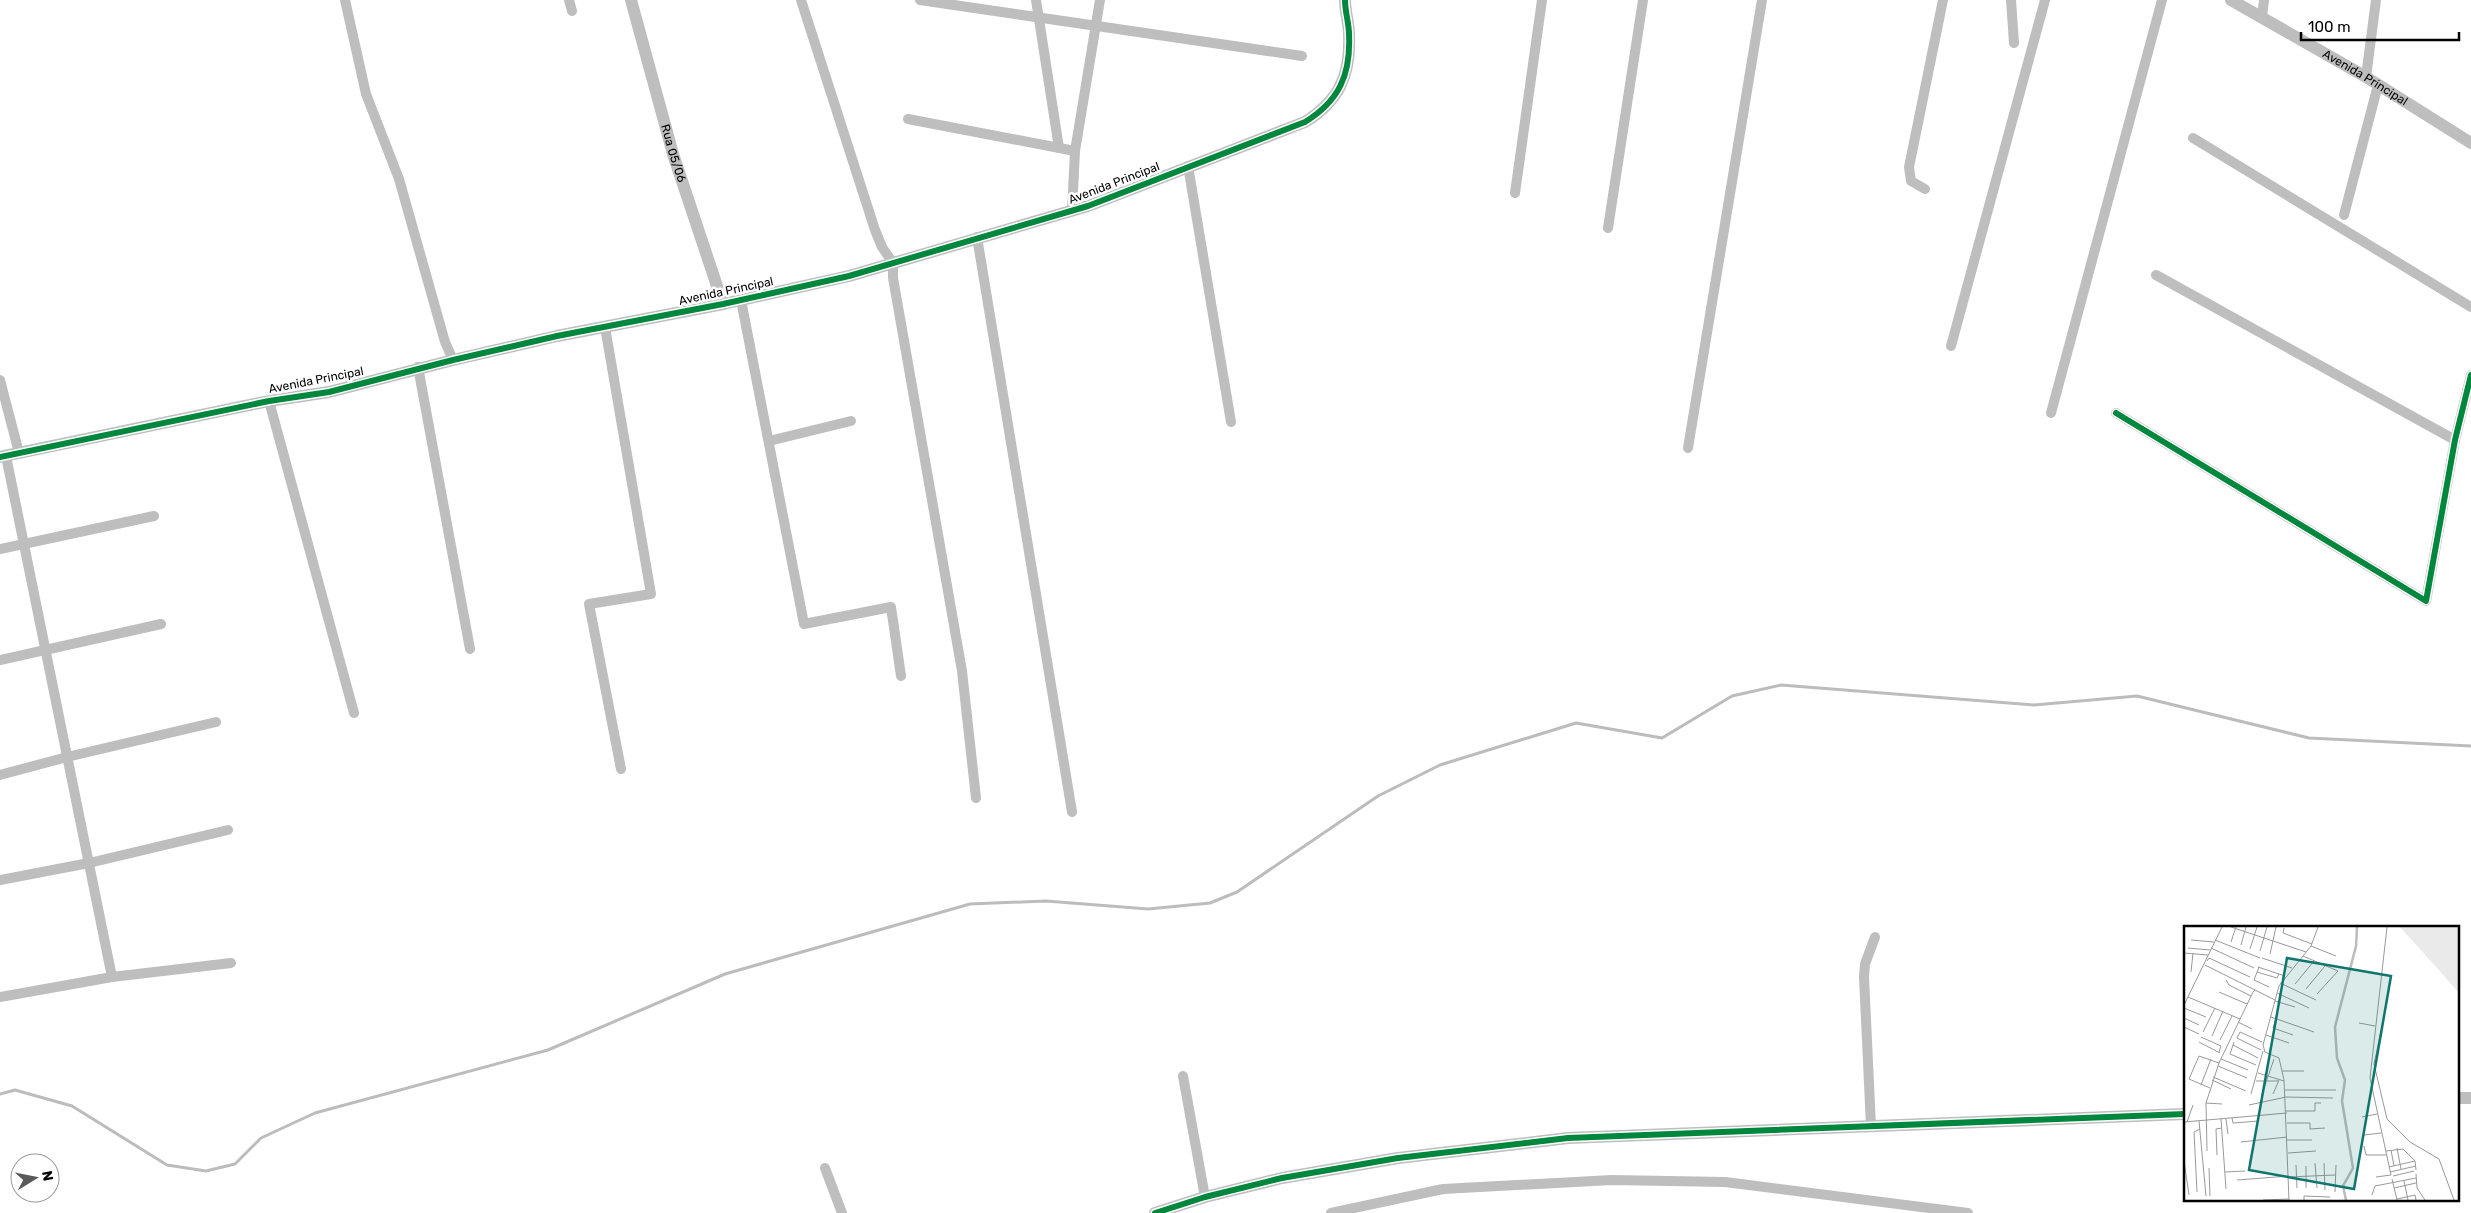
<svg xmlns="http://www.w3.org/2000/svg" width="2471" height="1213" viewBox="0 0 2471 1213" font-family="Rubik,sans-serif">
	<rect width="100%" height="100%" fill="#fff"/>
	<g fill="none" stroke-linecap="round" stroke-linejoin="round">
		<polyline stroke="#bcbcbc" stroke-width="3" points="0,1094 15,1090 72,1106 167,1165 206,1171 235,1164 261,1138 315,1113 548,1050 725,974 970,904 1046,901 1148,909 1210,903 1237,892 1378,796 1440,765 1576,723 1662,738 1732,696 1781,685 2034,705 2137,696 2309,738 2471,746"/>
		<g stroke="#bebebe" stroke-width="10">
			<polyline points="345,0 366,94 399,179 445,342 453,360"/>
			<polyline points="569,0 572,11"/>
			<polyline points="801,0 875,230 882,247 893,263 893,278 962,671 976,798"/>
			<polyline points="920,0 1302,56"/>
			<polyline points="1036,0 1059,148"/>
			<polyline points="2011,0 2014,43"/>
			<polyline points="2262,17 2264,0"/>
			<polyline points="2366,77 2376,0"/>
			<polyline points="908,119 1075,151"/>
			<polyline points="2193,138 2471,307"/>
			<polyline points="1188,166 1231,422"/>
			<polyline points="1925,189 1911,181 1909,167 1943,0"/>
			<polyline points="1515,193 1542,0"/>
			<polyline points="1072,211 1075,151 1100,0"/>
			<polyline points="2344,215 2378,85"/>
			<polyline points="1608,228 1643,0"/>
			<polyline points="977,237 1072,812"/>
			<polyline points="2156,275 2455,440"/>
			<polyline points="741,300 804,624 891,607 901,676"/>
			<polyline points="605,327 651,594 589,604 621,769"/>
			<polyline points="1951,346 2045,0"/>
			<polyline points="418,367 470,649"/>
			<polyline points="0,380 19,453"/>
			<polyline points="269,401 354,713"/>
			<polyline points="2051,413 2162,0"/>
			<polyline points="2116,413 2426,601 2455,440 2471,375"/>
			<polyline points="769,441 851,421"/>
			<polyline points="1688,448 1762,0"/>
			<polyline points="6,456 112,977"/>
			<polyline points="0,549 154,516"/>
			<polyline points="0,660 161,624"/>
			<polyline points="0,775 67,757 216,722"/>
			<polyline points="0,880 89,863 228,830"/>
			<polyline points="0,997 112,977 231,963"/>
			<polyline points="1183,1076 1205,1197"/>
			<polyline points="1871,1126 1864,977 1865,964 1875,937"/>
			<polyline points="825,1168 842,1213"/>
			<polyline points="1331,1213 1443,1189 1612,1180 1725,1182 1968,1213"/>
		</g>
		<g stroke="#bebebe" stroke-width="12">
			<path id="s1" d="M631 0 673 154 723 304"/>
			<path id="s2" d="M2231 0 2366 77 2471 143"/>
			<path d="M0 457 269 401 329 392 453 360 557 336 723 304 849 276 1088 206 1305 122C1339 101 1351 75 1349 34 1349 23 1345 12 1345 0"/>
			<polyline points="2457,1098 2471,1098"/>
			<polyline points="1155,1213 1205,1197 1282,1178 1398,1158 1568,1138 2185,1114"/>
		</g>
		<defs>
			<g id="cycleway">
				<polyline points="2116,413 2426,601 2455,440 2471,375"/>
				<path d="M0 457 269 401 329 392 453 360 557 336 723 304 849 276 1088 206 1305 122C1339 101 1351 75 1349 34 1349 23 1345 12 1345 0"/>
				<polyline points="1155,1213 1205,1197 1282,1178 1398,1158 1568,1138 2185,1114"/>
			</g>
		</defs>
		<use href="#cycleway" stroke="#fff" stroke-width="9"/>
		<use href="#cycleway" stroke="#00873e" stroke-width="6"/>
	</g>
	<g text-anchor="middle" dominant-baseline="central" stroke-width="5" stroke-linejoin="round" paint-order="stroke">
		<g font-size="12" fill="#000" stroke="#fff">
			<text stroke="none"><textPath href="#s2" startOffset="155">Avenida Principal</textPath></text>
			<text stroke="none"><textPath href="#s1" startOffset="159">Rua 05/06</textPath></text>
			<text transform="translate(1114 183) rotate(-21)">Avenida Principal</text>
			<text transform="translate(726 291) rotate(-12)">Avenida Principal</text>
			<text transform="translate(316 380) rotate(-11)">Avenida Principal</text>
		</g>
	</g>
	<g transform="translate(2184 926)">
		<rect width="275" height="275" fill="#fff"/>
		<path d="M216 1H275V67L253 42Z" fill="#eaeaea"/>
		<path fill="none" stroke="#bcbcbc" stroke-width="2.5" d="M162 274 159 260 169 242 158 175 161 154 153 132 151 101 172 20 173 1"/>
		<path fill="none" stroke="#999" stroke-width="1" d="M47 1 122 26M203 1 186 152 207 249M100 2 99 7 128 18M7 14 30 16M31 14 76 32M47 16 52 1M57 19 62 1M127 20 152 30M4 22 26 24M27 22 70 42M66 23 73 1M76 25 83 1M0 27 24 29M86 28 92 1M119 30 154 45 133 68M78 32 108 42M23 35 25 32 66 51M21 39 71 64M74 41 101 50M75 41 70 54 85 61M7 46 9 27M73 46 93 52 95 48M42 54 45 59 67 70M96 57 132 74M111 58 130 35M122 63 141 40M35 66 63 78M93 67 125 82M4 71 56 93M91 75 111 81M0 79 38 1M0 82 22 91M87 91 130 106M200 91 190 138 203 193 226 216 255 233 270 274M0 92 15 99M92 93 89 102 109 109M54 96 68 103M175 97 191 100M0 101 15 108M19 106 31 82M82 109 105 117M28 110 39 85M17 111 37 120 35 126M36 114 48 90M15 116 36 127M50 116 46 128 72 139M49 119 74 132M77 124 53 112 56 106 78 116M37 133 64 144M34 140 63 152M98 145H120M74 147 100 155M29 151 62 165M28 154 47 163M72 155H94M17 159 27 133M26 162 5 153 15 130 35 137M101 164H152M67 168 79 125M78 168 90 133M89 168 95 154M22 177 38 178M65 179 102 171 149 172M102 185H131V177H137M178 191 193 188M48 192 49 197 75 195M37 193 42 263M42 193 44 208M15 195 22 270M0 196 103 187M3 196 9 179M103 197H126V203L141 202M180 209 197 207M103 214H128M57 216 103 211M180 220 182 229H202M213 222 217 243M207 224 210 240M23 225 22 177 35 137 69 66 71 64 91 74M202 225 219 223 231 235 232 244M104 227 132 225M33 229 32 203 38 202M0 235 5 269M131 237 133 262M140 237 141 264M112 239 113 262M122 240V262M205 241 231 235M25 242 26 270M41 246 61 245M206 246 232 240M232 248 233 262 241 274M209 250 230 245M105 251 151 249M192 251 207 249M208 253 213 274M53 254 105 250M220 255 224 274M210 262 232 257M13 266 10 206 16 203M151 266 152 239M188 269 191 260 232 252M213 273 231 269 232 274M79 274 105 273M105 274 100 154 95 132 81 126 79 119 95 60 127 20 134 1M120 274V270L146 271"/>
		<path fill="#0f766e" fill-opacity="0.15" stroke="#0f766e" stroke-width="2.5" d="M103 32 207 50 170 263 65 244Z"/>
		<rect width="275" height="275" fill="none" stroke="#000" stroke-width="2.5"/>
	</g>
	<g transform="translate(35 1178) rotate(80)"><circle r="24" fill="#ffffff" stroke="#999999"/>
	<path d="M0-4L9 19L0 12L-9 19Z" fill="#595959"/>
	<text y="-8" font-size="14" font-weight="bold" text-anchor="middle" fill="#000000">N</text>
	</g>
	<path d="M2301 32v8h158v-8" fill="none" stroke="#000000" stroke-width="2.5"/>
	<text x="2308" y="32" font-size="15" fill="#000000" stroke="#ffffff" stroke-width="4" paint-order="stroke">100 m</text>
</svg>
